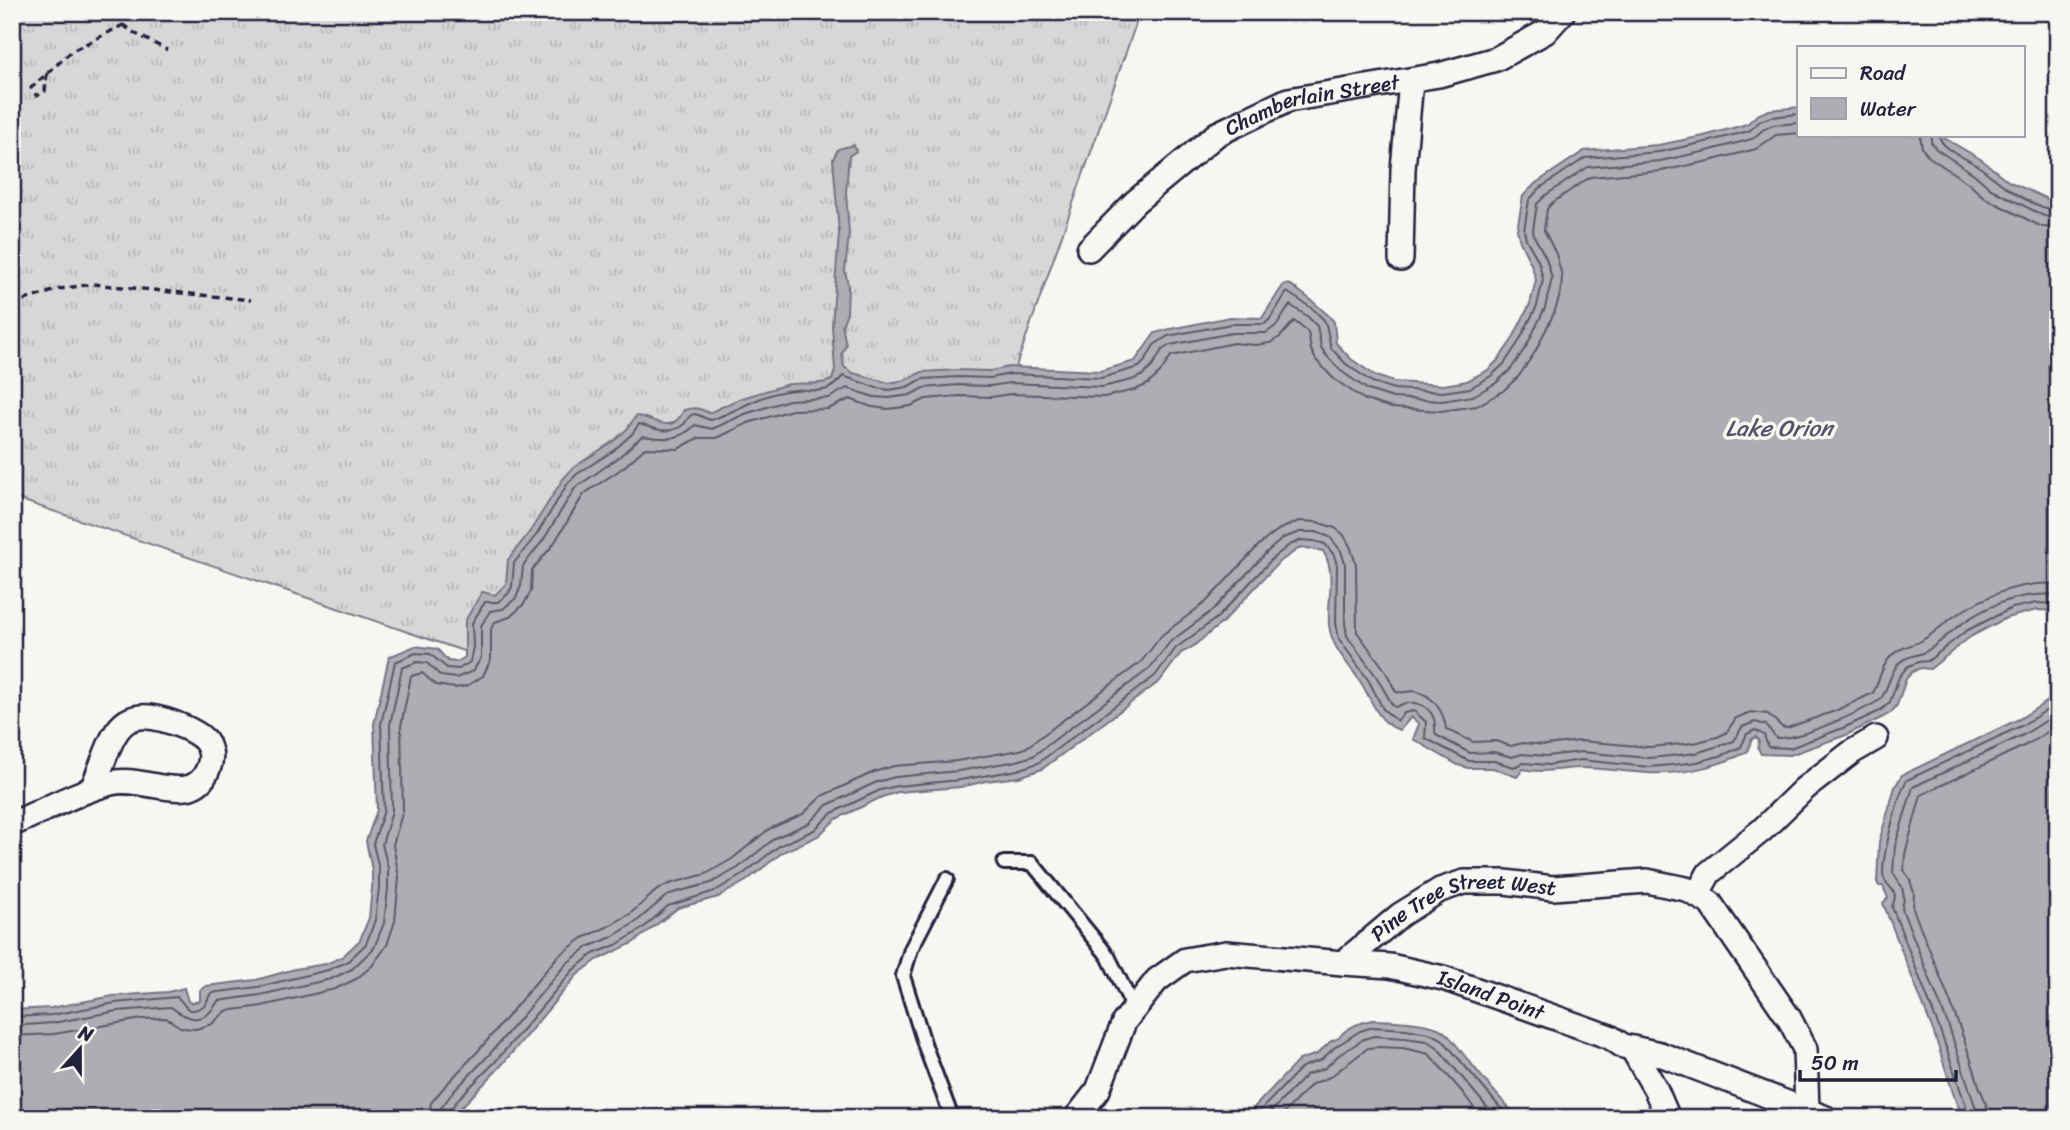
<svg xmlns="http://www.w3.org/2000/svg" width="2070" height="1130" viewBox="0 0 2070 1130" font-family="Sriracha,sans-serif">
	<defs>
		<pattern id="grass-tufts" width="24" height="20" patternUnits="userSpaceOnUse" patternTransform="scale(1.75)"><rect width="24" height="20" fill="#d7d7d7"/><path d="M3 7l-1-3M5 7V3M7 7l1-3M15 17l-1-3M17 17v-4M19 17l1-3" fill="none" stroke="#b8b8b9"/></pattern>
	</defs>
	<rect width="100%" height="100%" fill="#f6f6f2"/>
	<filter id="ink" filterUnits="userSpaceOnUse"><feTurbulence type="fractalNoise" baseFrequency=".0143" numOctaves="2"/><feDisplacementMap in="SourceGraphic" scale="14" xChannelSelector="R" yChannelSelector="G"/><feConvolveMatrix kernelMatrix="1 2 1 2 8 2 1 2 1" color-interpolation-filters="sRGB"/></filter>
	<g filter="url(#ink)">
		<polygon fill="url(#grass-tufts)" stroke="#7c7c89" stroke-width="2" points="12,12 1140,12 868,789 12,497"/>
		<g fill="#adadb3" stroke="#757583" stroke-width="2">
			<path d="M1799 107V135H1939L1982 160 2008 181 2058 204V611L2037 610 2006 618 1970 637 1930 669 1920 668 1912 672 1906 679 1897 705 1892 712 1883 717 1846 735 1790 755 1761 754 1758 748 1759 740 1756 737 1752 739 1747 752C1717 767 1680 775 1647 773 1625 772 1604 768 1582 768 1562 768 1544 774 1523 769L1517 777 1493 768H1468L1458 765 1413 739 1419 724 1411 717 1400 730C1379 724 1373 703 1363 686 1351 665 1332 651 1329 625 1327 600 1337 573 1323 551L1301 547 1278 563 1223 622 1191 648 1181 653 1160 681 1042 769 1019 777 986 781 961 787 898 792 882 797 836 819 818 836 783 852 746 881 718 897 678 908 633 943 597 960 577 975 500 1067 451 1118H12V1010L51 1008 113 996 168 992 184 988 188 1001 191 1003 200 1001V990L206 986 256 980 295 969 326 964 342 957 360 940 369 918 372 887V870L366 841 377 810 374 724 389 657 415 646 437 649 448 661 457 662 465 657V621L482 592 495 595 506 584 508 560 531 530 563 479 573 468 615 440 627 429 636 416C655 417 671 437 684 410 695 407 699 408 709 413L739 399 785 385C801 381 816 387 832 380L835 370 832 326 839 233 833 159 838 149 854 145 856 151 849 156 846 192 849 234 845 271 848 285 847 313 842 325 846 345 842 354 844 367 853 373 889 383 905 380 922 372 957 370 990 371 1009 367 1100 371 1135 361 1155 333 1166 330 1230 317 1262 318 1284 284 1291 285 1311 300 1329 316 1334 322 1336 343 1351 359 1376 376 1394 382 1444 385 1467 381 1488 370 1498 360 1512 340 1530 304 1536 280 1531 264 1520 242 1517 230 1523 196 1536 183 1584 151 1658 145 1704 136 1747 124 1757 115 1769 110Z"/>
			<polygon points="2058,695 2058,1118 1965,1118 1956,1102 1934,1033 1883,903 1888,898 1883,886 1879,886 1877,882 1879,842 1895,787 1902,775 2019,719"/>
			<path d="M1372 1020C1388 1020 1424 1022 1438 1028 1450 1034 1459 1049 1468 1060 1484 1079 1500 1100 1519 1118H1244L1299 1060 1317 1054 1331 1041 1339 1038C1345 1027 1361 1023 1372 1020Z"/>
		</g>
		<g fill="none" stroke-linecap="round" stroke-linejoin="round">
			<g stroke="#5a5a6b" stroke-width="2">
				<polyline points="1920,135 1922,148 1929,157 1968,183 1985,198 2040,226 2058,230"/>
				<polyline points="1931,135 1931,142 1936,149 1974,174 1991,189 2044,216 2058,219"/>
				<path d="M1939 135C1941 150 1969 159 1981 168 2003 185 2029 208 2058 210"/>
				<path d="M12 1017 52 1015 115 1003 177 997C188 1006 185 1017 205 1005L211 993 258 987 328 970 347 962 366 944 375 920 379 888V869L373 844 384 810 381 724 395 662 416 653 430 654 447 668 459 669 470 662 473 647 472 623 485 602H498L508 594 512 587 514 563 537 534 568 483 577 474 613 451 632 434 639 424C654 428 668 436 683 425 687 422 688 414 695 414 700 415 705 419 711 420 738 411 764 392 794 390 819 388 824 398 843 376L877 388 889 390 907 387 923 379 958 377 990 378 1010 374 1101 378 1139 367 1145 361 1154 345 1168 336 1231 324H1265L1270 319 1287 292 1313 309 1324 320 1326 324 1331 348 1346 364 1372 382 1394 389 1443 392 1470 388 1491 376 1504 364 1518 343 1537 306 1543 279 1538 260 1526 239 1524 230 1529 200 1540 188 1585 158 1659 152 1706 142 1749 131 1760 121 1771 117 1799 114"/>
				<path d="M12 1026 53 1023 117 1011 171 1007C190 1022 205 1024 218 1001L260 995 331 979 352 969 374 948 384 923 388 889V868L382 844 392 811 390 725 402 668 417 662 427 663 441 676 456 678 473 671 481 658V626L490 611 503 609 516 598 521 586 523 566 544 539 575 488 618 458 642 436C663 439 679 442 695 425L712 429 745 414 789 400 829 398 847 388 874 397 889 398 910 395 924 388 958 385 990 386 1010 383 1102 387 1132 380 1143 375 1152 367 1162 350 1170 345 1232 333H1266L1277 325 1290 305 1307 316 1317 326 1321 347 1325 354 1341 371 1368 390 1393 398 1442 401 1473 396 1496 383 1511 369 1526 347 1545 308 1552 278 1546 258 1534 236 1533 230 1537 204 1546 195 1588 167 1660 161 1707 151 1752 139 1764 129 1773 125 1799 123"/>
				<polyline points="12,1036 54,1034 142,1019 166,1018 182,1028 196,1029 212,1024 226,1011 262,1006 335,989 356,979 372,966 387,945 395,921 399,877 393,845 403,810 401,726 411,676 422,673 436,685 455,688 467,686 483,676 491,659 491,629 495,622 510,617 524,604 531,591 532,570 553,545 584,494 624,467 645,448 678,449 698,438 717,438 748,423 792,410 828,409 850,399 872,407 888,409 911,406 926,399 959,396 991,397 1010,394 1104,397 1135,390 1148,384 1160,373 1171,356 1234,343 1255,345 1270,343 1280,337 1294,321 1308,332 1311,350 1316,360 1334,379 1365,400 1392,408 1441,411 1477,406 1503,391 1519,376 1535,352 1554,313 1561,292 1562,276 1556,254 1544,230 1547,209 1552,203 1590,177 1661,171 1709,161 1756,149 1776,135 1799,133"/>
				<path d="M428 1118 431 1103 445 1086 480 1049 558 956 583 938 607 927 630 914 657 890 669 884 706 874 732 859 769 829 803 814 822 796 874 772 894 766 957 761 1020 750 1027 747 1141 662 1162 635 1206 602 1260 544 1278 530 1299 521 1317 522 1335 528 1343 534 1350 546 1356 564 1357 632 1385 670 1396 692C1402 693 1408 691 1414 691 1433 694 1444 712 1446 729L1473 742 1495 741 1511 746 1523 743 1546 745 1580 741 1650 747 1694 743 1717 737 1726 733 1736 718 1751 712 1768 714 1782 727 1787 728 1835 711 1873 693C1880 680 1881 666 1892 655 1901 646 1912 646 1921 641 1934 634 1944 623 1956 615 1987 595 2020 581 2058 584"/>
				<path d="M439 1118 441 1108 453 1092 488 1056 566 964 588 947 612 937 636 922 664 898 673 893 711 883 738 868 775 838 809 823 827 805 877 782 895 777 958 771 1017 761 1033 756 1149 669 1170 642 1213 610 1267 552 1283 538 1300 532H1316L1330 537 1341 551 1345 564V623L1347 636 1376 676 1393 706 1396 707C1409 699 1428 702 1434 719 1436 725 1434 730 1436 735L1470 753 1494 752 1512 757 1522 754 1547 756 1581 752 1649 758 1670 756 1696 753 1734 741 1742 727 1755 722 1766 725 1776 738C1799 740 1858 713 1880 700 1889 688 1889 673 1900 662 1908 655 1917 656 1925 652 1937 646 1949 633 1960 625 1989 604 2023 592 2058 595"/>
				<polyline points="448,1118 449,1111 460,1097 495,1062 573,970 593,954 616,945 642,929 668,906 715,891 742,875 779,846 814,830 832,813 880,790 897,786 960,780 1018,770 1038,763 1155,676 1176,648 1218,617 1273,558 1288,546 1301,540 1314,541 1325,544 1334,555 1337,565 1336,623 1339,639 1369,681 1383,709 1397,721 1404,713 1414,711 1426,722 1425,738 1469,761 1494,761 1514,767 1523,763 1548,765 1581,760 1649,767 1671,765 1697,762 1723,755 1741,747 1747,734 1755,730 1764,735 1768,747 1790,748 1843,728 1880,711 1890,702 1899,677 1907,667 1918,662 1928,661 1966,631 2012,608 2037,603 2058,604"/>
				<polyline points="1253,1118 1302,1067 1321,1060 1335,1047 1360,1031 1373,1027 1406,1029 1429,1033 1442,1039 1509,1118"/>
				<polyline points="1265,1118 1306,1075 1325,1068 1339,1055 1364,1039 1374,1036 1405,1038 1427,1041 1436,1046 1496,1118"/>
				<polyline points="1279,1118 1312,1084 1330,1077 1368,1048 1378,1047 1403,1048 1429,1054 1464,1094 1481,1118"/>
				<path d="M1970 1118 1940 1030 1892 907C1900 888 1889 891 1884 878 1879 864 1899 792 1907 780L2021 726 2058 703"/>
				<polyline points="1979,1118 1949,1027 1902,909 1904,898 1902,887 1893,873 1895,846 1913,787 2025,734 2058,713"/>
				<path d="M1989 1118C1989 1105 1981 1094 1978 1082 1960 1023 1936 966 1913 909L1914 893 1910 880 1904 870 1905 854 1921 795 2030 743 2058 725"/>
			</g>
			<defs>
				<g id="lane">
					<polyline points="1004,863 1032,863 1108,956 1134,1009"/>
					<polyline points="947,879 911,949 903,976 925,1046 952,1118"/>
				</g>
				<g id="street">
					<path id="s1" d="M1089 249 1135 202 1217 134 1288 100 1439 75 1496 59 1545 32 1563 12"/>
					<polyline points="1401,259 1403,169 1411,81"/>
					<path d="M12 824C45 810 77 792 111 783 142 774 193 809 208 769 211 762 212 755 209 748 206 738 196 733 186 728 114 697 116 734 92 789"/>
					<polyline points="1697,895 1709,873 1762,830 1804,789 1852,752 1876,738"/>
					<path id="s2" d="M1343 963 1390 966 1443 978 1610 1037 1623 1046 1660 1054 1826 1118"/>
					<polyline points="1632,1048 1656,1090 1668,1118"/>
					<path id="s3" d="M1076 1118 1098 1090 1124 1022 1157 980 1185 960 1226 953 1343 963 1400 915 1440 890 1464 882H1505L1553 888 1647 881 1686 889 1710 903 1789 1018 1805 1049 1807 1111"/>
				</g>
			</defs>
			<use href="#lane" stroke="#22223b" stroke-width="18"/>
			<use href="#street" stroke="#22223b" stroke-width="28"/>
			<g stroke="#22223b" stroke-width="3.5" stroke-dasharray="7 5" stroke-linecap="butt">
				<polyline points="123,25 136,34 167,50"/>
				<polyline points="47,73 45,91 37,96 31,88 72,51 123,25 134,12"/>
				<polyline points="12,304 60,289 93,284 251,300"/>
			</g>
			<use href="#lane" stroke="#f6f6f2" stroke-width="12"/>
			<use href="#street" stroke="#f6f6f2" stroke-width="23"/>
		</g>
	</g>
	<g text-anchor="middle" dominant-baseline="central" stroke-width="7" stroke-linejoin="round" paint-order="stroke">
		<g font-size="21" fill="#22223b" stroke="#f6f6f2">
			<text stroke="none"><textPath href="#s1" startOffset="273">Chamberlain Street</textPath></text>
			<text stroke="none"><textPath href="#s3" startOffset="495">Pine Tree Street West</textPath></text>
			<text stroke="none"><textPath href="#s2" startOffset="152">Island Point</textPath></text>
		</g>
		<g font-size="23" font-style="italic" fill="#535365" stroke="#f6f6f2">
			<text x="1779" y="428">Lake Orion</text>
		</g>
	</g>
	<rect width="2070" height="1130" fill="none" stroke="#f6f6f2" stroke-width="42"/>
	<rect x="21" y="21" width="2028" height="1088" fill="none" stroke="#22223b" stroke-width="2.5" filter="url(#ink)"/>
	<rect x="1797" y="46" width="228" height="91" fill="#f6f6f2" stroke="#a1a1a9" stroke-width="2"/>
	<rect x="1811" y="68" width="35" height="10" fill="#f6f6f2" stroke="#a1a1a9" stroke-width="2"/>
	<text x="1860" y="80" font-size="21" fill="#22223b">Road</text>
	<rect x="1811" y="98" width="35" height="21" fill="#adadb3" stroke="#a1a1a9" stroke-width="2"/>
	<text x="1860" y="116" font-size="21" fill="#22223b">Water</text>
	<g transform="translate(80 1049) rotate(21)" stroke="#f6f6f2" stroke-width="5" paint-order="stroke">
	<path d="M0-5L12 26L0 18L-12 26Z" fill="#22223b"/>
	<text y="-10" font-size="19" font-weight="bold" text-anchor="middle" fill="#22223b">N</text>
	</g>
	<path d="M1800 1070v10h156v-10" fill="none" stroke="#22223b" stroke-width="3.5"/>
	<text x="1811" y="1070" font-size="21" fill="#22223b" stroke="#f6f6f2" stroke-width="5" paint-order="stroke">50 m</text>
</svg>
